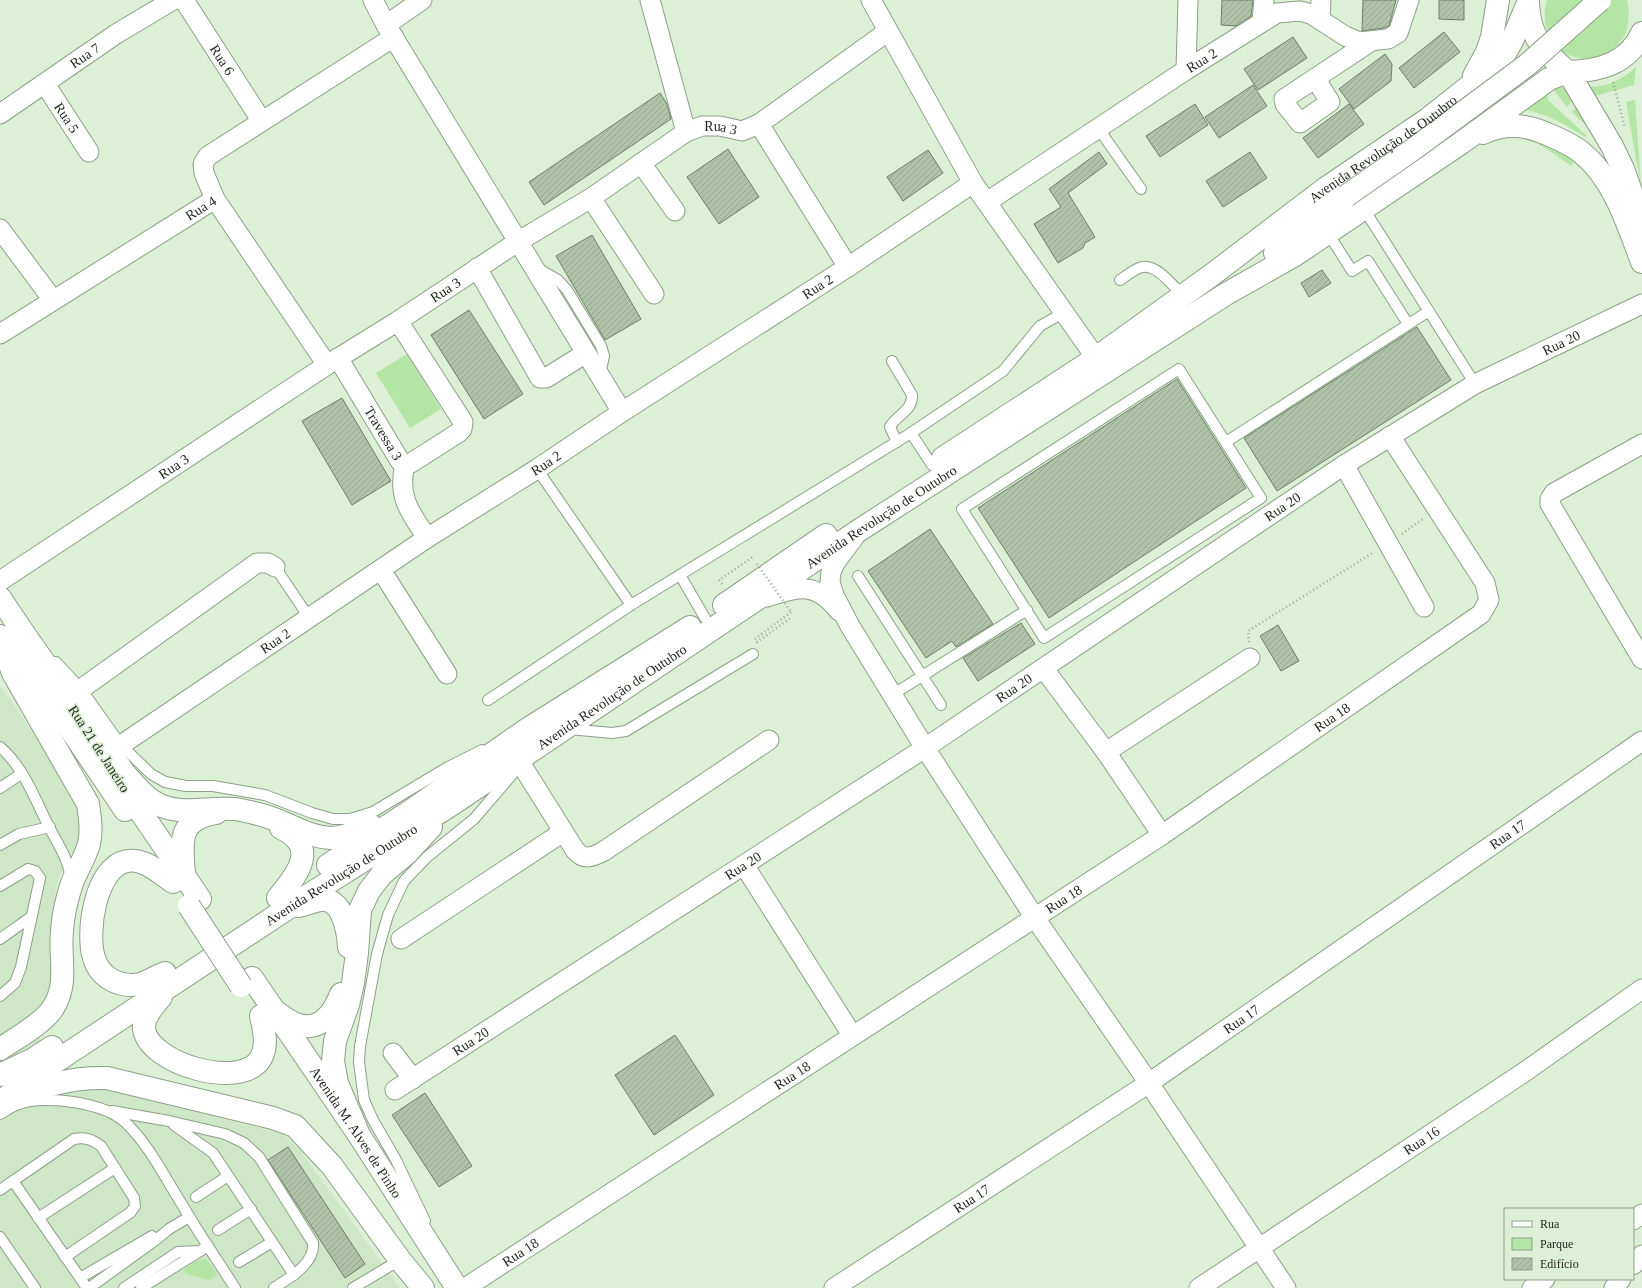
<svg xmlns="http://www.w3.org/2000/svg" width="1642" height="1288" viewBox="0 0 1642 1288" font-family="Georgia,serif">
	<defs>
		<pattern id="building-hatch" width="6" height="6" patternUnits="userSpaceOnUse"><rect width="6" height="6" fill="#afc3a9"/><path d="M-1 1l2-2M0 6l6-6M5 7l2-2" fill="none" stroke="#96a791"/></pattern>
	</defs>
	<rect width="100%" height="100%" fill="#dcf0d6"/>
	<polygon fill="#cee7c6" points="0,685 78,798 81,838 58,878 53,909 52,981 43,1007 30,1021 68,1089 102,1087 283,1134 300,1150 400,1288 0,1288"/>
	<g fill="#b4e5a4">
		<path d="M1547 0H1627C1642 63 1560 80 1546 27 1544 18 1544 9 1547 0Z"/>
		<path d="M1636 67 1634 85 1588 98 1578 86C1603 89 1618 83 1636 67Z"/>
		<path d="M1548 83C1560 85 1567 89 1574 99L1567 107Z"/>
		<path d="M1542 88 1548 97V100L1587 136 1585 137C1564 124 1546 113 1521 109Z"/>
		<polygon points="1635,100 1641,186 1626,102"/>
		<polygon points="1578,104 1594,133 1572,112"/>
		<path d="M1513 130 1577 156 1571 166C1543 147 1523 127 1488 144L1486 140Z"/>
		<polygon points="407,354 441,409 410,428 376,373"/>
		<polygon points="204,1259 208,1261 217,1275 209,1280 187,1274 184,1269 196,1261"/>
	</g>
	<g fill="url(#building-hatch)" stroke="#6d7f67">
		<polygon points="1222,0 1253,0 1251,16 1236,26 1221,25"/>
		<polygon points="1363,0 1396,0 1389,26 1384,28 1362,31"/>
		<polygon points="1439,0 1464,0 1464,20 1439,19"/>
		<polygon points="1444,32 1460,52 1414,88 1399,68"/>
		<polygon points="1293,37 1307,58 1258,90 1244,69"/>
		<polygon points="1385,54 1392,64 1391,81 1354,109 1339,89"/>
		<polygon points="1253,85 1267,106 1219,138 1205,117"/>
		<polygon points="660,93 667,104 671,119 544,205 529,182"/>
		<polygon points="1195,104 1208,125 1160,157 1146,136"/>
		<polygon points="1349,104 1364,124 1318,158 1303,138"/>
		<polygon points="728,149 759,197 719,224 687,177"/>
		<polygon points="928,150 943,173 903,201 887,177"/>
		<polygon points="1099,152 1107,164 1068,193 1095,237 1085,243 1083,248 1058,263 1034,224 1061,207 1049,189"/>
		<polygon points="1250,152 1267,178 1223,207 1206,181"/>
		<polygon points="592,235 641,319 605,340 556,256"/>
		<polygon points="1322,270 1331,283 1309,297 1301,283"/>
		<polygon points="469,310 523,394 484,419 431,335"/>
		<polygon points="1417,327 1451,380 1277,491 1244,438"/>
		<polygon points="1177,379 1246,488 1049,618 978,508"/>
		<polygon points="342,398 391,481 352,505 302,421"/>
		<polygon points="930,529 993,624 956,647 952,641 926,658 868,571"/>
		<polygon points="1021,623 1035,644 978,681 963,658"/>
		<polygon points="1278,625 1299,661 1281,671 1260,636"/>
		<polygon points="675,1035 714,1095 654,1135 615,1075"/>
		<polygon points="425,1093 472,1166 439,1187 392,1115"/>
		<polygon points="288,1147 365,1264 345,1278 268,1160"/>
	</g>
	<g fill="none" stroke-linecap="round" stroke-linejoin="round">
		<defs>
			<g id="lane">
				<polyline points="1098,128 1141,189"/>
				<polyline points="1364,209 1475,384"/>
				<polyline points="1328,233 1352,271 1368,261 1408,324"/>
				<polyline points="539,269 558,280 567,290 601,346 604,356 600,374"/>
				<path d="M1120 280C1126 276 1132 271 1139 268 1155 261 1173 286 1183 296"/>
				<path d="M892 361 912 395C913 411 896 415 890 427L897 442"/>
				<polygon points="1179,369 1261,498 1044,638 962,509"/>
				<polyline points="911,433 932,465"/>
				<polyline points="1226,442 1429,311"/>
				<polyline points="537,469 631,605"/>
				<polyline points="275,567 310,619"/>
				<polyline points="680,575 705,618"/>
				<polyline points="858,576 941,705"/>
				<polyline points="56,662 81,689 121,745 151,774 165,782 186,786 213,786 265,795 312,813 333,819 350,819 373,812 448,767 482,750"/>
				<polyline points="892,695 1027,610"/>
				<polyline points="488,700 631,605 911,433 1003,371 1040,326 1063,313"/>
				<polyline points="569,729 612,733 626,731 753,654"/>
				<path d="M0 747C23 766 36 801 49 827 58 844 67 857 71 877"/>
				<polyline points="0,788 21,774"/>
				<polyline points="0,845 19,834 50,827"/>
				<polyline points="0,886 28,869 35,871 40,878 21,967 15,983 0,996"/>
				<polyline points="0,939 31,917"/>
				<path d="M112 1111 169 1121 225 1134 244 1143 259 1157 313 1243C315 1264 289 1278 274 1288"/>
				<path d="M0 1114C6 1111 12 1106 19 1104 45 1094 106 1103 126 1123 150 1146 165 1178 183 1206 199 1234 218 1261 235 1288"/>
				<polyline points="174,1125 213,1153 294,1275"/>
				<polyline points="13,1181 87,1288"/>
				<path d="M0 1190 74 1139C85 1137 91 1139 101 1146L134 1198 135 1206 131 1212 65 1257"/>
				<polyline points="196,1197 228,1176"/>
				<polyline points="38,1218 115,1168"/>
				<polyline points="425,1221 396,1160 373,1120 364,1100 359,1062 360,1046 377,954 388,915 404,881 427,857 474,819 516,770"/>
				<polyline points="218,1230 251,1209"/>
				<polyline points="0,1237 35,1288"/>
				<polyline points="239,1262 272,1242"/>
				<polyline points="80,1278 152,1236"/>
				<polyline points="89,1288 157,1239 169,1229 189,1217"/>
				<polyline points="124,1288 178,1252 200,1251 208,1246"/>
				<polyline points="141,1288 200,1251"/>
				<polyline points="353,1288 400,1260"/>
			</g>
			<g id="street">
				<path id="s1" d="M184 0 261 120"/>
				<polyline points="373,0 386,25 622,412"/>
				<polyline points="650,0 686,132"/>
				<polyline points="871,0 973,183 1096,358"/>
				<polyline points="1320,19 1321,0"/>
				<polyline points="1262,21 1264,0"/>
				<polyline points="386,25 422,0"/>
				<polyline points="1186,70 1188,0"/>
				<polyline points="1315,78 1330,102 1300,123 1285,104 1284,99 1370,42"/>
				<path id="s2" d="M45 84 89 152"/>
				<path id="s3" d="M0 114 116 34 173 0"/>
				<polyline points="759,124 887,32"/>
				<polyline points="641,163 675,211"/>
				<polyline points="591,198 654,294"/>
				<path id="s4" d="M987 202 1186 70 1277 13 1300 11 1311 14 1345 36 1359 42 1388 39 1398 33 1409 0"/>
				<polyline points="0,229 53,300"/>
				<polyline points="477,268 540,378 546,378 586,353"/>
				<path id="s5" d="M0 334 215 199"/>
				<path id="s6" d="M338 358 400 461 405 464 411 463 458 433 462 429 463 422 398 321"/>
				<polyline points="327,365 215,199 204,173 203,164 208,156 394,37"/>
				<polyline points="1642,444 1554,493 1550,499 1550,504 1642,659"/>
				<path d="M405 464C397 497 410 512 427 538"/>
				<polyline points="1344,465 1424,607"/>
				<polyline points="855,536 835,563 831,572 830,582 834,595 850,626 925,748 1035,918 1140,1070 1286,1288"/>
				<polyline points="381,570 447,674"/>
				<path id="s7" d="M0 581 327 365 398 321 519 241 591 198 686 132 702 126H720L742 131 759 124 848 267"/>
				<path d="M767 597C798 587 816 581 839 611"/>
				<polyline points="1044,669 1106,752 1162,835"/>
				<polyline points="81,689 257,563 268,563 275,567"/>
				<path id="s8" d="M121 745 427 538 537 469 622 412 848 267 973 183"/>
				<polyline points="1106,752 1250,658"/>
				<path d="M521 764 575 850C584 861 593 857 604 851L769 740"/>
				<polyline points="744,865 852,1035"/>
				<polyline points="401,939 563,832"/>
				<polyline points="393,1053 413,1079"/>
				<path id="s9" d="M395 1090 925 748 1344 465 1475 384 1642 304"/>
				<polyline points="1633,1220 1642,1214"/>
				<polyline points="1633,1265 1642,1255"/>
				<path id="s10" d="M465 1288 1162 835 1481 614 1489 600 1485 583 1390 436"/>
				<path id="s11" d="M834 1288 1149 1083 1642 741"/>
				<path id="s12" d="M1199 1288 1523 1073 1642 989"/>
				<polyline points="1532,1288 1545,1279"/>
				<polyline points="1614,1288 1621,1279"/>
			</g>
			<g id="primary">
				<path d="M1528 3C1529 36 1544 52 1568 72 1599 71 1628 64 1642 33"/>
				<polyline points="1474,76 1487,52 1492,37 1498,0"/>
				<path d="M1483 133C1504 123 1525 124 1547 134 1559 139 1573 145 1582 153 1614 179 1628 225 1642 262"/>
				<polyline points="1275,253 1346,196"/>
				<path id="s13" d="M943 458 1096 358 1213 274 1326 188 1428 119 1466 89 1504 55 1512 41 1528 3"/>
				<polyline points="0,598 39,656"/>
				<polyline points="724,605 826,535"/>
				<path d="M0 636 13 673 88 804C90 818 92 831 89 844 85 858 77 870 72 883 67 898 63 915 62 931 59 958 69 983 53 1008 44 1023 15 1039 0 1049"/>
				<polyline points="13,644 125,810"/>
				<path d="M31 644 125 774C136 786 147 800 162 806 187 816 214 805 241 810 256 813 270 817 284 823 301 830 312 837 331 838 344 838 359 831 372 826"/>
				<polyline points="123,786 200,899"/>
				<polyline points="328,865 412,810 526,730 690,627"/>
				<path d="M184 875C182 843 176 820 216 813"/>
				<path d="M278 898C296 876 321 847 281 828"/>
				<path d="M298 906C305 905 313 901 320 900 343 897 348 931 349 947"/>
				<path d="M165 973C157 976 148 982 140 984 120 988 100 978 94 958 86 933 95 867 127 861 144 858 160 873 173 882"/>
				<path id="s14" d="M252 978 359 1135 457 1288"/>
				<path d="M161 997C154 1005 143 1017 144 1029 149 1064 242 1091 261 1058 268 1045 264 1030 261 1016"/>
				<path d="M278 1013C307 1037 328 1027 341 994"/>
				<polyline points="0,1075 32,1060 52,1047"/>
				<path d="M17 1098C45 1084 76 1077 107 1078L273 1118 295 1126 332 1166 400 1260 423 1288"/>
				<path id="s15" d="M0 1102 40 1072 285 910 454 803 858 531 1226 294 1295 255 1461 143 1549 79 1568 72 1612 146 1623 169 1642 222"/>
				<polyline points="359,1135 337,1083 333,1061 335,1041 348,1005 353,983 357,953 360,910 369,891 382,874 407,853 431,827"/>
			</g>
		</defs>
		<use href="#lane" stroke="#8da088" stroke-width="12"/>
		<use href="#street" stroke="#8da088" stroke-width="21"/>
		<use href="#primary" stroke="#8da088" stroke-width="24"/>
		<g stroke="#99a994" stroke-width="2.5" stroke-dasharray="1 3" stroke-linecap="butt">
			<polyline points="1613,82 1625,128"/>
			<polyline points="1402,534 1424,518"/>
			<polyline points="722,584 719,580 753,557"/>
			<polyline points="791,612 755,639 757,642 792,617"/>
			<polyline points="1249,642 1248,631 1374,552"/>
		</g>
		<use href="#lane" stroke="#fff" stroke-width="10"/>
		<use href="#street" stroke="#fff" stroke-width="19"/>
		<use href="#primary" stroke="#fff" stroke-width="22"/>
		<defs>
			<g id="primary-bridge">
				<polyline points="1346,196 1415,148 1527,65 1600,0"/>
				<polyline points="189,906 241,986"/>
			</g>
		</defs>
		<use href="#primary-bridge" stroke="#8da088" stroke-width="24" stroke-linecap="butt"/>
		<polyline stroke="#99a994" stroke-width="2.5" stroke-dasharray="1 3" stroke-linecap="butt" points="757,564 791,612"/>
		<use href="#primary-bridge" stroke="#fff" stroke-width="22"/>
	</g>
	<g text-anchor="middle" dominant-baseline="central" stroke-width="3.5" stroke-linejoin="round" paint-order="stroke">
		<g font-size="14" fill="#1d251b" stroke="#dcf0d6">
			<text stroke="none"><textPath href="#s3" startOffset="103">Rua 7</textPath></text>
			<text stroke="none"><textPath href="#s1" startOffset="71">Rua 6</textPath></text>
			<text stroke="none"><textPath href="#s4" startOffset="257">Rua 2</textPath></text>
			<text stroke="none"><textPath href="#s2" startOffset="40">Rua 5</textPath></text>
			<text stroke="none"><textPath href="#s7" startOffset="856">Rua 3</textPath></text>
			<text stroke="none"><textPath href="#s13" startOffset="538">Avenida Revolução de Outubro</textPath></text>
			<text stroke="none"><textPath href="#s5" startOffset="237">Rua 4</textPath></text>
			<text stroke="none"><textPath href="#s8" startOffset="834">Rua 2</textPath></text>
			<text stroke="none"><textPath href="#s7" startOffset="532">Rua 3</textPath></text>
			<text stroke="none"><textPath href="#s9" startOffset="1386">Rua 20</textPath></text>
			<text stroke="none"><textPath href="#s6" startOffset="88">Travessa 3</textPath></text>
			<text stroke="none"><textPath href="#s8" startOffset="510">Rua 2</textPath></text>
			<text stroke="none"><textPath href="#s7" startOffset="208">Rua 3</textPath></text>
			<text stroke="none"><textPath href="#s9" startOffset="1062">Rua 20</textPath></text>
			<text stroke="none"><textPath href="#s15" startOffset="1058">Avenida Revolução de Outubro</textPath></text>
			<text stroke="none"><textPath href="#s8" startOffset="186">Rua 2</textPath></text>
			<text stroke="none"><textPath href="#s9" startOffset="738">Rua 20</textPath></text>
			<text stroke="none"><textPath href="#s15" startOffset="734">Avenida Revolução de Outubro</textPath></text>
			<text stroke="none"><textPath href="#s10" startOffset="1038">Rua 18</textPath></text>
			<text transform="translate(99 749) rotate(57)">Rua 21 de Janeiro</text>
			<text stroke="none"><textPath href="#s11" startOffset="812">Rua 17</textPath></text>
			<text stroke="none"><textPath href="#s9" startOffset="414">Rua 20</textPath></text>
			<text stroke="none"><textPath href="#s15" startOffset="410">Avenida Revolução de Outubro</textPath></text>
			<text stroke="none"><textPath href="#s10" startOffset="714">Rua 18</textPath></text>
			<text stroke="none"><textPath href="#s11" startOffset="488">Rua 17</textPath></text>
			<text stroke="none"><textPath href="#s9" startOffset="90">Rua 20</textPath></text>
			<text stroke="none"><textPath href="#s10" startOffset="390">Rua 18</textPath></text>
			<text stroke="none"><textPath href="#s14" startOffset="186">Avenida M. Alves de Pinho</textPath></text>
			<text stroke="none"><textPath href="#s12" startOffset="267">Rua 16</textPath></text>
			<text stroke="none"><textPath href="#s11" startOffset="164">Rua 17</textPath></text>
			<text stroke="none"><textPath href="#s10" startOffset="66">Rua 18</textPath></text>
		</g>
	</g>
	<rect x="1504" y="1208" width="130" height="72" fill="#dcf0d6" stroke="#909f8b"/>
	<rect x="1512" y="1221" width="20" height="6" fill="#ffffff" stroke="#909f8b"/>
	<text x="1540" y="1228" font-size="12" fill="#1d251b">Rua</text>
	<rect x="1512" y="1238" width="20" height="12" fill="#b4e5a4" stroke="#909f8b"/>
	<text x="1540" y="1248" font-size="12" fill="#1d251b">Parque</text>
	<rect x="1512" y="1258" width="20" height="12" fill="url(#building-hatch)" stroke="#909f8b"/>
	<text x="1540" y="1268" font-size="12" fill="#1d251b">Edifício</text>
</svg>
